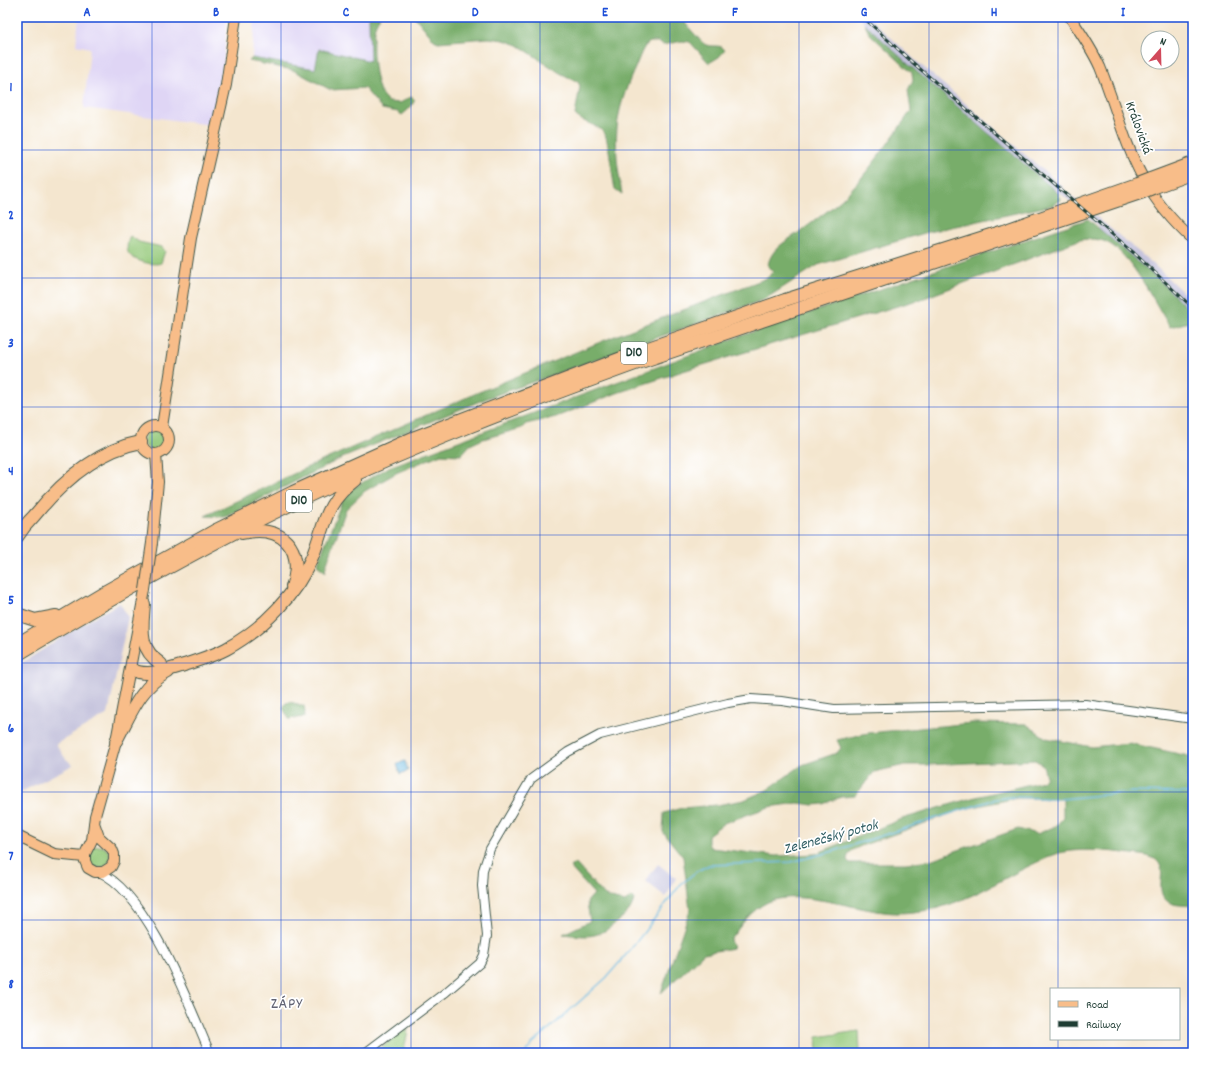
<svg xmlns="http://www.w3.org/2000/svg" width="1210" height="1070" viewBox="0 0 1210 1070" font-family="Dekko,sans-serif">
	<rect width="100%" height="100%" fill="#fff"/>
	<filter id="ink" filterUnits="userSpaceOnUse"><feTurbulence type="fractalNoise" baseFrequency=".025" numOctaves="2"/><feDisplacementMap in="SourceGraphic" scale="8" xChannelSelector="R" yChannelSelector="G"/><feConvolveMatrix kernelMatrix="1 2 1 2 8 2 1 2 1" color-interpolation-filters="sRGB"/></filter>
	<filter id="wash" filterUnits="userSpaceOnUse"><feTurbulence type="fractalNoise" baseFrequency=".012" numOctaves="4" result="noise"/><feDisplacementMap in="SourceGraphic" scale="16" xChannelSelector="R" yChannelSelector="G"/><feGaussianBlur stdDeviation="0.9" result="paint"/><feColorMatrix in="noise" values="0 0 0 0 0 0 0 0 0 0 0 0 0 0 0 0 0 1.4 0 .05"/><feComposite in="paint" operator="in"/></filter>
	<g filter="url(#wash)">
		<rect width="100%" height="100%" fill="#f4e6cf"/>
		<g fill="#dfd5f5">
			<polygon points="79,17 227,17 224,61 211,125 84,108 90,48 76,45"/>
			<polygon points="255,17 369,17 370,61 319,49 315,69 252,58"/>
		</g>
		<g fill="#c3c1db">
			<polygon points="858,17 869,17 914,59 1064,188 1063,189 1152,263 1193,302 1193,314 1161,282 1098,228 1099,226 1060,193 1059,194 909,65"/>
			<polygon points="120,603 128,617 108,714 56,744 65,758 73,765 17,794 17,666 91,619"/>
			<polygon points="658,864 676,878 666,897 645,881"/>
		</g>
		<g fill="#95c97a" stroke="#5a8357">
			<path d="M130 236 139 242 162 247 165 251 161 263C154 266 131 261 128 252 126 247 128 241 130 236Z"/>
			<circle cx="155" cy="440" r="11"/>
			<circle cx="99" cy="857" r="11"/>
			<polygon points="404,1029 408,1030 404,1051 405,1053 375,1053"/>
			<polygon points="859,1031 860,1053 818,1053 817,1037"/>
		</g>
		<g fill="#78ad6a" stroke="#4c754f" fill-rule="evenodd">
			<path d="M369 17H380C368 28 373 79 381 93 383 97 386 99 389 102L400 103 411 97 415 100 410 108 402 115 398 112 382 109 364 88 331 90 293 70 249 61 252 58 315 69 319 49 370 61Z"/>
			<path d="M415 17H679C685 22 701 43 706 45 711 47 717 45 722 47L725 50 719 57 709 63 690 42 682 41 663 45 658 42H650L645 46C641 52 638 61 635 68 613 116 613 142 622 194L615 189C612 177 609 137 603 131 595 124 583 123 575 115L580 86 578 82 560 73 518 45 504 40 489 38 438 42 434 40Z"/>
			<path d="M864 23 909 65 1059 194 1061 200 1053 205 928 232 818 265 765 299 485 399 340 459 225 517 205 516 308 467 479 392 615 336 767 278 774 271 768 266C770 247 791 239 805 228 817 219 829 210 841 200 866 176 891 139 911 111L908 90 913 80 912 73 869 33Z"/>
			<path d="M1088 219 1161 282 1193 314V321L1170 327C1156 305 1130 252 1106 242 1097 238 1088 239 1079 240L924 298 683 371 617 393 556 417 526 424 522 428 483 439 470 445 461 455 441 454 396 473 365 491 346 509 325 569 326 572 317 565 342 501 353 488 389 467 735 338Z"/>
			<polygon points="290,702 304,706 305,712 304,717 289,719 283,708 286,703"/>
			<path d="M972 723 1026 724 1046 738 1092 747 1129 743 1193 757V906C1185 905 1173 906 1167 901 1150 888 1178 859 1141 855 1114 852 1085 847 1059 853 1049 856 1038 862 1029 866 999 881 971 899 938 908 927 911 907 913 896 913 859 912 802 888 768 902 751 910 741 925 730 940L733 948 704 953 661 993 690 910 683 857 663 832 664 813 682 808 717 805 744 800 767 790 802 765 837 753 841 748 837 740 868 733ZM1035 760 1043 765 1046 777 1043 781 972 798 902 819 815 854 776 856 711 848 708 844V835L724 823 769 807 798 803 814 805 823 804 841 797 855 796 874 772 905 765H926ZM1017 798 1063 799V818L1056 826 1037 834 1018 829 930 860 906 863H850L847 860C848 851 853 850 861 846L964 809Z"/>
			<path d="M575 863 605 896 625 902 632 897 634 900C631 910 627 914 619 920 598 939 590 937 563 934L590 921 587 902 594 894 570 867Z"/>
		</g>
		<polygon fill="#64b6df" stroke="#427a8a" points="405,761 408,771 400,774 397,764"/>
		<g fill="none" stroke-linecap="round" stroke-linejoin="round">
			<polyline stroke="#64b6df" stroke-width="1.5" points="526,1053 532,1044 606,978 631,949 681,884 697,871 709,865 791,862 834,851 996,799 1012,797 1061,799 1131,792 1193,793"/>
		</g>
	</g>
	<g filter="url(#ink)">
		<g fill="none" stroke-linecap="round" stroke-linejoin="round">
			<defs>
				<g id="minor">
					<path d="M99 872C148 893 189 1005 210 1053"/>
					<polyline points="365,1053 446,992 480,963 484,955 487,936 482,886 483,870 490,849 531,779 568,752 600,735 728,703 751,699 782,701 834,709 1085,704 1193,719"/>
				</g>
				<g id="major">
					<path d="M1070 17C1081 33 1092 49 1100 67 1115 104 1124 143 1143 178 1156 202 1173 222 1193 240"/>
					<circle cx="155" cy="440" r="14"/>
					<polyline points="162,427 191,238 226,85 236,17"/>
					<polyline points="152,543 158,482 156,454"/>
					<polyline points="94,823 99,837 112,849 114,854 114,861 111,867 103,872 95,872 88,868 85,861 85,854 92,840 95,816 116,741 145,590"/>
					<polyline points="17,836 54,854 84,857"/>
				</g>
				<g id="highway">
					<polyline points="1150,179 1193,163"/>
					<polyline points="1155,187 1193,173"/>
					<path d="M242 533C282 524 305 548 292 587"/>
					<path d="M17 537C22 529 28 522 34 516 61 483 98 450 141 442"/>
					<path d="M144 604C142 630 138 648 161 664"/>
					<polyline points="17,614 35,620 56,616"/>
					<polyline points="17,644 104,592 214,531 293,492 415,437 637,352 785,300 1003,231 1137,184"/>
					<path d="M17 655C108 601 200 548 296 502 407 449 522 405 638 363L1143 192"/>
					<path d="M131 669C145 678 169 670 184 665 198 660 213 656 226 649 263 629 297 594 313 555 326 522 324 504 355 480"/>
					<path d="M116 741C130 715 141 685 168 672"/>
				</g>
			</defs>
			<use href="#minor" stroke="#3f564b" stroke-width="10"/>
			<use href="#major" stroke="#3f564b" stroke-width="12"/>
			<use href="#highway" stroke="#3f564b" stroke-width="14"/>
			<use href="#minor" stroke="#fff" stroke-width="8"/>
			<use href="#major" stroke="#f8bd89" stroke-width="10"/>
			<use href="#highway" stroke="#f8bd89" stroke-width="12"/>
			<defs>
				<polyline id="rail" points="863,17 912,62 1134,253 1193,308"/>
			</defs>
			<use href="#rail" stroke="#1f3d34" stroke-width="3"/>
			<use href="#rail" stroke="#fff" stroke-width="1.5" stroke-dasharray="4.5" stroke-linecap="butt"/>
			<defs>
				<polyline id="major-bridge" points="145,590 152,543"/>
				<g id="highway-bridge">
					<polyline points="1137,184 1150,179"/>
					<polyline points="1143,192 1155,187"/>
				</g>
			</defs>
			<use href="#major-bridge" stroke="#3f564b" stroke-width="12" stroke-linecap="butt"/>
			<use href="#highway-bridge" stroke="#3f564b" stroke-width="14" stroke-linecap="butt"/>
			<use href="#major-bridge" stroke="#f8bd89" stroke-width="10"/>
			<use href="#highway-bridge" stroke="#f8bd89" stroke-width="12"/>
		</g>
	</g>
	<path fill="none" stroke="#1d4ed8" stroke-width="1" stroke-opacity="0.55" d="M152 17V1053M281 17V1053M411 17V1053M540 17V1053M670 17V1053M799 17V1053M929 17V1053M1058 17V989M17 150H1193M17 278H1193M17 407H1193M17 535H1193M17 663H1193M17 792H1193M17 920H1193M1058 1039V1053"/>
	<g text-anchor="middle" dominant-baseline="central" stroke-width="3.5" stroke-linejoin="round" paint-order="stroke">
		<g fill="#fff" stroke="#627771" stroke-width="1">
			<rect x="621" y="342" width="26" height="22" rx="3"/>
			<rect x="286" y="490" width="26" height="22" rx="3"/>
		</g>
		<g font-size="13" font-weight="bold" fill="#1f3d34">
			<text x="634" y="353">D10</text>
			<text x="299" y="501">D10</text>
		</g>
		<g font-size="14" fill="#1f3d34" stroke="#fff">
			<text transform="translate(1138 128) rotate(70)">Královická</text>
		</g>
		<g font-size="15" font-style="italic" fill="#346167" stroke="#fff">
			<text transform="translate(831 838) rotate(-15)">Zelenečský potok</text>
		</g>
		<g font-size="16" letter-spacing="1" fill="#626474" stroke="#fff">
			<text x="287" y="1004">ZÁPY</text>
		</g>
	</g>
	<rect width="1210" height="1070" fill="none" stroke="#fff" stroke-width="44"/>
	<rect x="1050" y="988" width="130" height="52" fill="#ffffff" stroke="#a5b1ae"/>
	<rect x="1058" y="1001" width="20" height="6" fill="#f8bd89" stroke="#a5b1ae"/>
	<text x="1086" y="1008" font-size="12" fill="#1f3d34">Road</text>
	<rect x="1058" y="1021" width="20" height="6" fill="#1f3d34" stroke="#a5b1ae"/>
	<text x="1086" y="1028" font-size="12" fill="#1f3d34">Railway</text>
	<g transform="translate(1160 50) rotate(20)"><circle r="19" fill="#ffffff" stroke="#a5b1ae"/>
	<path d="M0-3L7 15L0 10L-7 15Z" fill="#d1495b"/>
	<text y="-6" font-size="11" font-weight="bold" text-anchor="middle" fill="#1f3d34">N</text>
	</g>
	<rect x="22" y="22" width="1166" height="1026" fill="none" stroke="#1d4ed8" stroke-width="1.5"/>
	<g font-size="13" text-anchor="middle" font-weight="bold" fill="#1d4ed8">
		<text x="87" y="16">A</text>
		<text x="216" y="16">B</text>
		<text x="346" y="16">C</text>
		<text x="475" y="16">D</text>
		<text x="605" y="16">E</text>
		<text x="735" y="16">F</text>
		<text x="864" y="16">G</text>
		<text x="994" y="16">H</text>
		<text x="1123" y="16">I</text>
		<text x="11" y="91">1</text>
		<text x="11" y="219">2</text>
		<text x="11" y="347">3</text>
		<text x="11" y="475">4</text>
		<text x="11" y="604">5</text>
		<text x="11" y="732">6</text>
		<text x="11" y="860">7</text>
		<text x="11" y="988">8</text>
	</g>
</svg>
